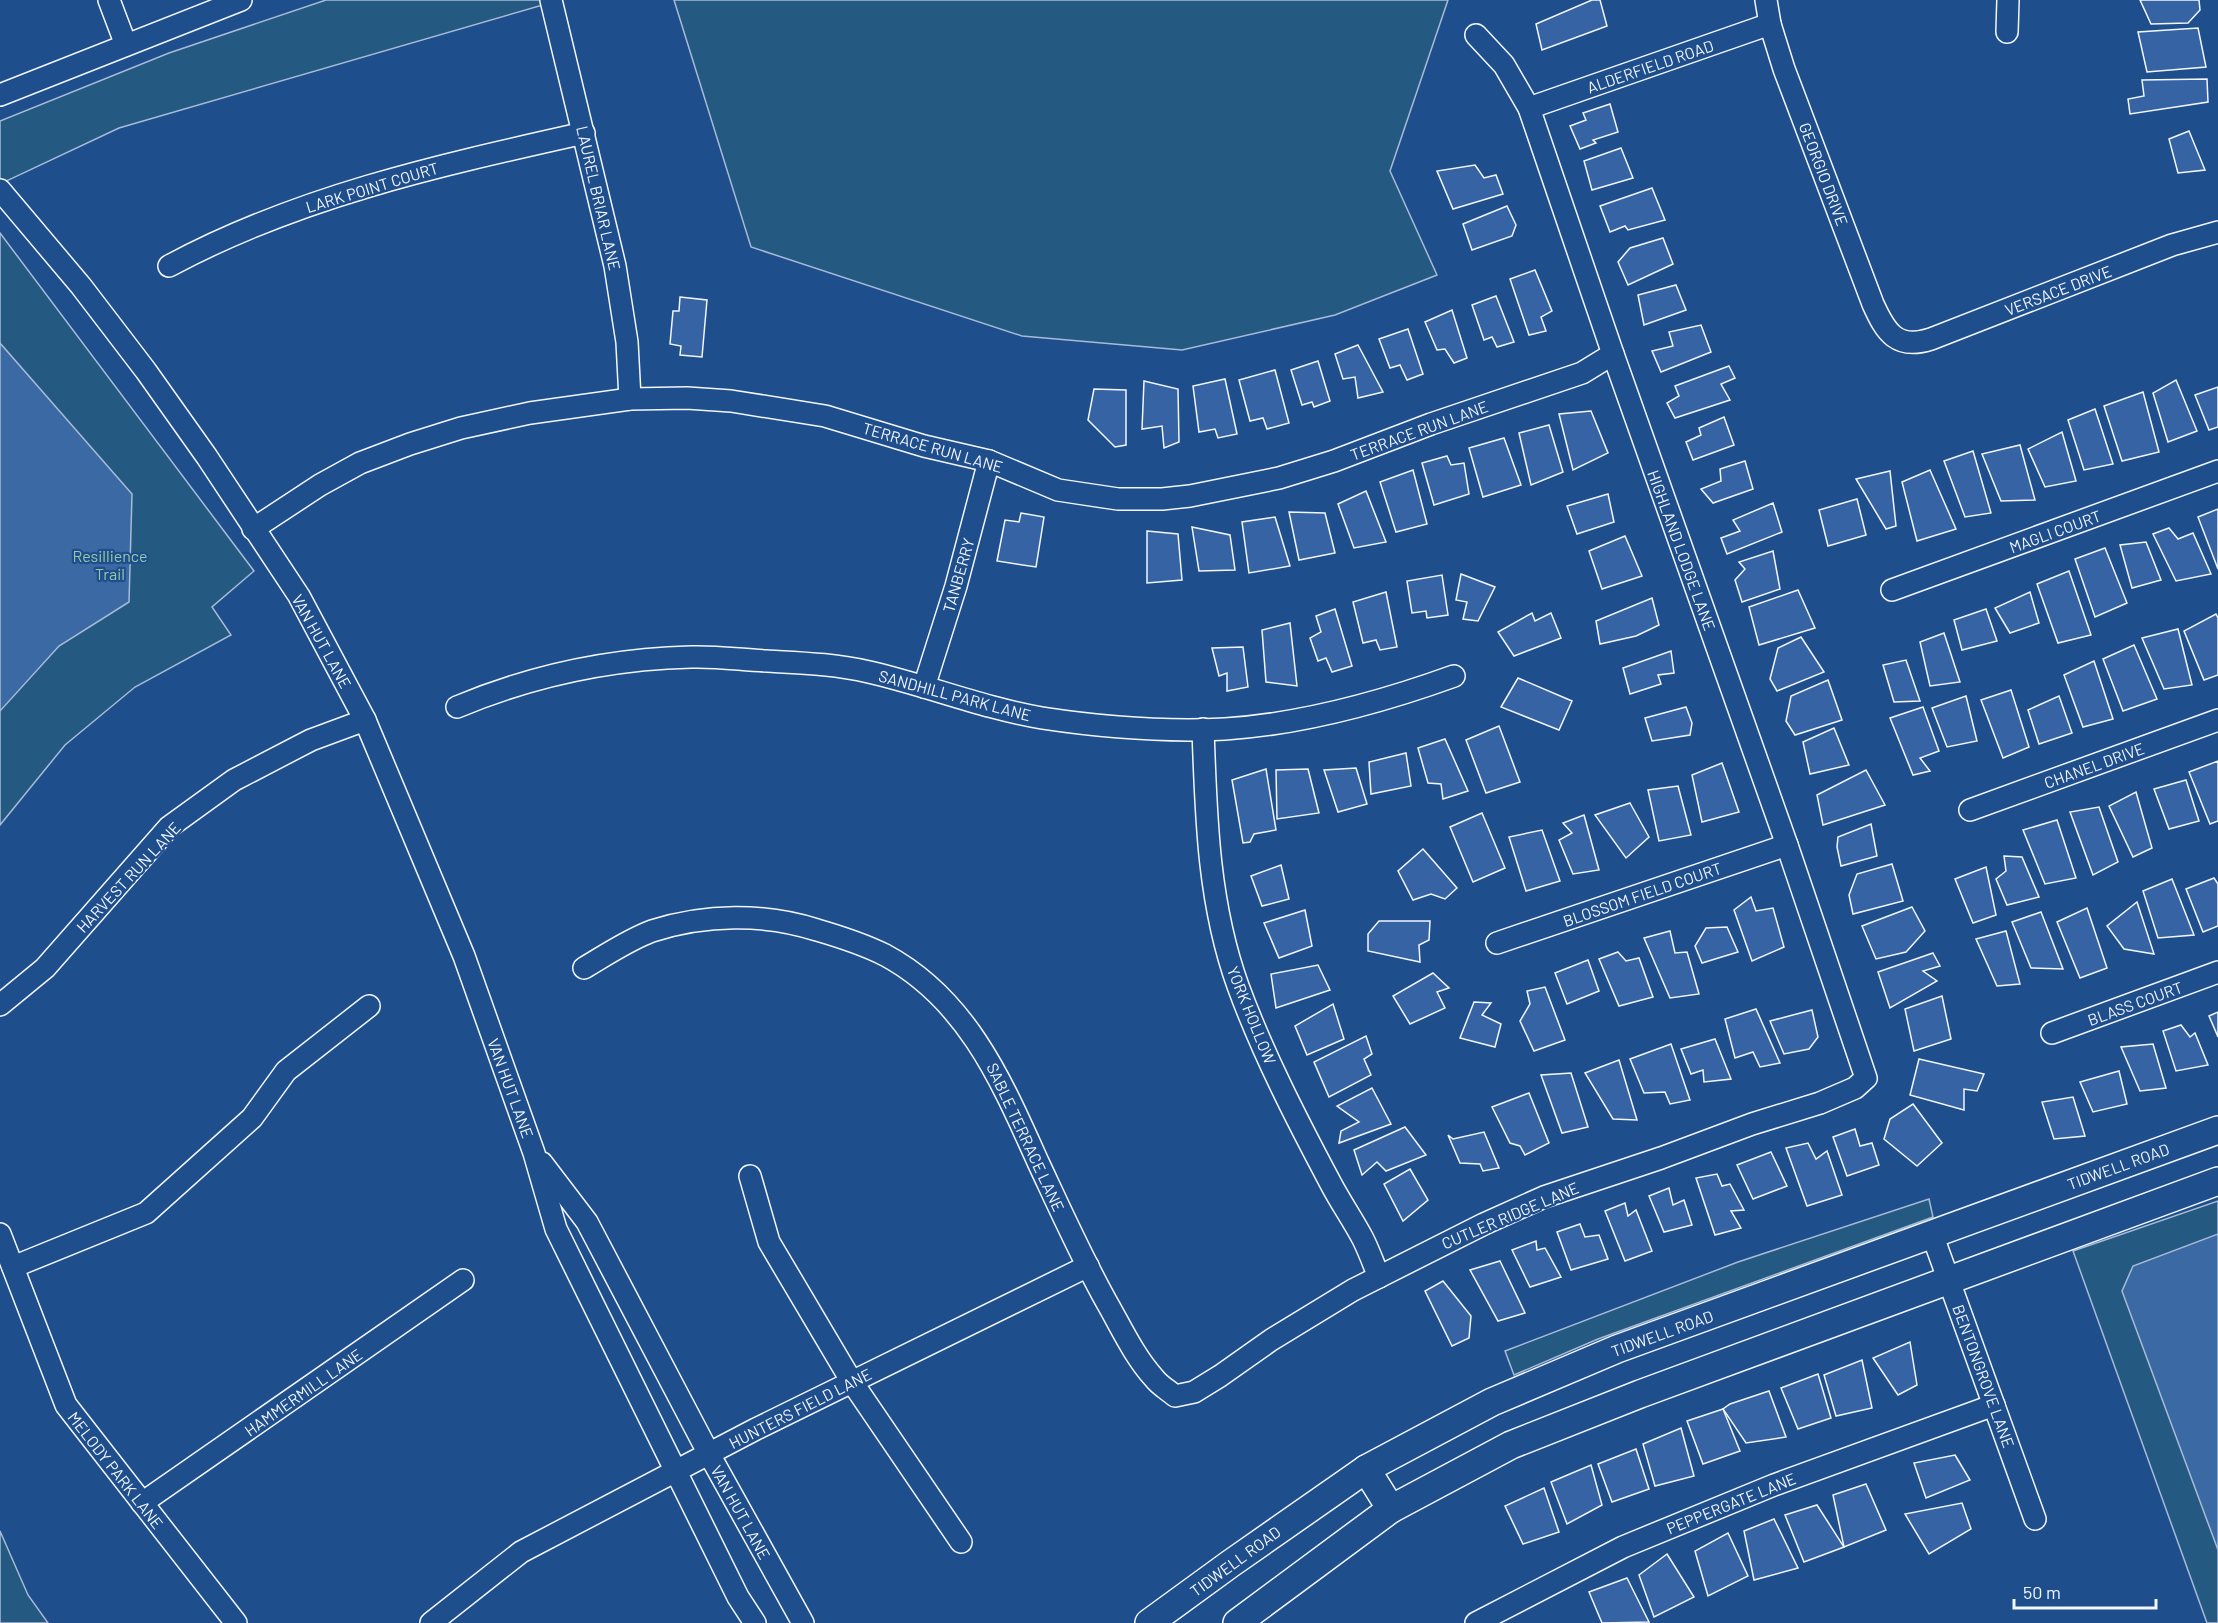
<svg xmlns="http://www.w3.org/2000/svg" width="2218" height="1623" viewBox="0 0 2218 1623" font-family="Barlow,sans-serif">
	<rect width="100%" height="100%" fill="#1f4e8c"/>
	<g fill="#245a82" stroke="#a8bbd7" stroke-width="1.5">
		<polygon points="326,0 560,0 119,128 0,184 0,121 169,53"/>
		<polygon points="674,0 1448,0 1390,171 1437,275 1335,315 1182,350 1022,336 751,247"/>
		<polygon points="0,233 254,571 212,607 231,635 135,687 65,745 0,825"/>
		<polygon points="1929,1199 1933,1217 1598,1339 1514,1375 1505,1351 1738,1262"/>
		<polygon points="2218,1201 2218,1623 2207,1623 2073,1251"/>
		<polygon points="0,1531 28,1595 48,1623 0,1623"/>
	</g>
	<g fill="#3b69a3" stroke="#a8bbd7" stroke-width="1.5">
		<polygon points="0,343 132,494 129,602 59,646 0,711"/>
		<polygon points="2218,1234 2218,1550 2122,1291 2133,1266"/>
	</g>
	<g fill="#3563a3" stroke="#f2f6ff" stroke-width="1.5">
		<polygon points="1592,0 1600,0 1607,26 1542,50 1536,24"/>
		<polygon points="2140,0 2199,0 2200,10 2188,23 2151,24"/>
		<polygon points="2198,28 2206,67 2147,72 2138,32"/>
		<polygon points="2207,79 2208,102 2130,114 2128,99 2144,96 2142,80"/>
		<polygon points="1610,104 1618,132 1593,140 1596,143 1580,149 1570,126 1586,120 1583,113"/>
		<polygon points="2189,131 2205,170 2178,173 2169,139"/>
		<polygon points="1621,148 1633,178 1592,190 1584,161"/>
		<polygon points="1475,165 1484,178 1496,175 1503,194 1453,209 1437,171"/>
		<polygon points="1652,188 1665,220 1628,230 1625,226 1610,232 1600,206"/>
		<polygon points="1507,206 1516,225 1512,236 1472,250 1463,224"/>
		<polygon points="1663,238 1673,264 1628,285 1618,262 1630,248"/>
		<polygon points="1535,270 1552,311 1541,317 1546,331 1529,335 1510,279"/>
		<polygon points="1676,285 1686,310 1644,325 1638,295"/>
		<polygon points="1496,296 1514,342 1497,347 1492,337 1484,340 1472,305"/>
		<polygon points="680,297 707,300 702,357 680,355 681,346 670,344 673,311 679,311"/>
		<polygon points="1452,310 1467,358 1454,363 1445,349 1437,350 1425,322"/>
		<polygon points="1701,325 1711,352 1661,372 1652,351 1673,346 1669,332"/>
		<polygon points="1408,329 1423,374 1407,380 1400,365 1390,368 1379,339"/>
		<polygon points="1358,345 1383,392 1358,398 1355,377 1343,379 1335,354"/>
		<polygon points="1318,361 1330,401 1314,407 1312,402 1302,405 1291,370"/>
		<polygon points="1729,366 1735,378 1721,384 1730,400 1675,418 1667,403 1679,396 1675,386"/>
		<polygon points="1275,370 1289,423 1267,429 1263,418 1250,421 1239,380"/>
		<polygon points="1225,379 1237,434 1218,438 1215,429 1199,432 1193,386"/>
		<polygon points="2176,380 2197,431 2168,442 2153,393"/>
		<polygon points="1144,381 1178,389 1179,442 1164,448 1162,426 1142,429"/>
		<polygon points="2218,387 2218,427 2209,430 2195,395"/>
		<polygon points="1094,389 1126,390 1126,445 1115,447 1088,420"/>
		<polygon points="2143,392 2159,452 2122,461 2104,406"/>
		<polygon points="2095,409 2113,464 2084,470 2068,420"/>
		<polygon points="1591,411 1608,453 1573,470 1559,414"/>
		<polygon points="1724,417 1734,445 1693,460 1686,442 1701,435 1699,428"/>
		<polygon points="1549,425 1563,472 1531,485 1519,433"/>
		<polygon points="2062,432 2076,481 2045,487 2028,449"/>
		<polygon points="1504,438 1521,485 1483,497 1469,448"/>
		<polygon points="2020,445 2035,500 2001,501 1982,454"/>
		<polygon points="1973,451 1991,513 1965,517 1944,461"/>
		<polygon points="1447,456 1451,465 1464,463 1469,494 1434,505 1422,463"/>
		<polygon points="1745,461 1753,489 1713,503 1701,489 1721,481 1720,469"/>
		<polygon points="1413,470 1427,524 1396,532 1380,482"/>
		<polygon points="1930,470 1956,529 1917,541 1902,482"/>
		<polygon points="1890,471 1896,526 1886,529 1856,479"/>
		<polygon points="1366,491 1386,542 1354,548 1338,504"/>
		<polygon points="1608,494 1614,522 1577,534 1567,506"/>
		<polygon points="1857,499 1866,535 1828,546 1819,510"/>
		<polygon points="1773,503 1782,532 1727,554 1721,538 1740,531 1733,520"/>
		<polygon points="2218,509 2218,569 2198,517"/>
		<polygon points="1289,512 1325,513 1335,553 1299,560"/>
		<polygon points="1021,513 1044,517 1036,567 997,561 1005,520 1019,522"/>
		<polygon points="1275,517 1290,566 1249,573 1242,522"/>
		<polygon points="1192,527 1230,535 1235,570 1199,571"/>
		<polygon points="2169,528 2178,539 2193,533 2211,574 2176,581 2153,534"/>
		<polygon points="1147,531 1178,534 1182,580 1147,583"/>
		<polygon points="1625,536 1642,576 1602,589 1589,551"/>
		<polygon points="2146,542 2161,580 2132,588 2120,545"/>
		<polygon points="2105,548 2127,603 2095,617 2075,559"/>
		<polygon points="1773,551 1780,589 1742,602 1735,580 1745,569 1739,562"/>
		<polygon points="2069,571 2091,635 2058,643 2037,584"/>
		<polygon points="1461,574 1495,587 1478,621 1463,619 1467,602 1456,600"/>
		<polygon points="1442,575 1448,615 1427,618 1426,611 1412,613 1407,581"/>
		<polygon points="1798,590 1815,628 1759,645 1749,607"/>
		<polygon points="1386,592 1397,647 1380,650 1376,640 1363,643 1353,602"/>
		<polygon points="2030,592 2039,623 2010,633 1995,608"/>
		<polygon points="1652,598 1659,625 1636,636 1600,644 1596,621"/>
		<polygon points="1335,609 1352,666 1332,672 1326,658 1318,661 1310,638 1321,632 1316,616"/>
		<polygon points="1986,609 1997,641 1962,650 1954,620"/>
		<polygon points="1532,613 1535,621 1551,613 1561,638 1514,656 1498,632"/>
		<polygon points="2216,614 2218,618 2218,675 2204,680 2184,631"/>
		<polygon points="1290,623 1297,686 1266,682 1262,630"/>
		<polygon points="2178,629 2192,685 2164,689 2142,638"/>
		<polygon points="1944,633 1960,682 1930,686 1920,642"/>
		<polygon points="1801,637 1824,672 1777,691 1770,679 1778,648"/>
		<polygon points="2134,645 2157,699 2123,711 2103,659"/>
		<polygon points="1243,647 1248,687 1227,691 1227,673 1219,676 1212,648"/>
		<polygon points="1671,651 1674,673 1658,675 1661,684 1630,694 1623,668"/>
		<polygon points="1906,660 1920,701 1894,702 1883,665"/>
		<polygon points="2094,661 2113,719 2083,727 2064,675"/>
		<polygon points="1518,678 1572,701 1559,730 1501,707"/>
		<polygon points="1828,680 1842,720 1795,735 1786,721 1791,696"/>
		<polygon points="2011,690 2029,747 2003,758 1981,700"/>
		<polygon points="1966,696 1977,741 1947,747 1932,708"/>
		<polygon points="2059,696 2072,733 2039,744 2028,710"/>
		<polygon points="1686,707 1692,723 1690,735 1652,741 1645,718"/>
		<polygon points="1923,707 1939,751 1920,758 1930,771 1913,775 1890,718"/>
		<polygon points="1499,726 1520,782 1486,793 1466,740"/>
		<polygon points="1834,728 1849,765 1810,774 1803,742"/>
		<polygon points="1445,739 1468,791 1443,799 1441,784 1428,783 1418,748"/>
		<polygon points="1406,753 1411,786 1371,794 1369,762"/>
		<polygon points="2218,761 2218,821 2210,824 2189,772"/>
		<polygon points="1722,763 1739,812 1702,822 1692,775"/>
		<polygon points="1356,768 1367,804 1338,812 1324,770"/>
		<polygon points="1266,769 1276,830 1254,834 1250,842 1243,843 1232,780"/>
		<polygon points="1308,769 1319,813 1277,819 1276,770"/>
		<polygon points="1866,770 1885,805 1823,825 1817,795"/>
		<polygon points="2186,780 2199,821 2169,829 2154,789"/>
		<polygon points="1678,786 1691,835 1659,841 1648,790"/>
		<polygon points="2136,792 2152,848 2133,857 2109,806"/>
		<polygon points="1630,803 1649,837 1626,858 1595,815"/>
		<polygon points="2099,807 2118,862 2093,875 2070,812"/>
		<polygon points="1482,813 1505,868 1473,882 1450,827"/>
		<polygon points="1584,815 1599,870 1573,874 1559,840 1572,833 1563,823"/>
		<polygon points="2057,820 2076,878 2045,884 2023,830"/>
		<polygon points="1871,824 1877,856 1841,866 1837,847 1838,837"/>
		<polygon points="1542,830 1560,881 1526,891 1509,837"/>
		<polygon points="1423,849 1457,888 1445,899 1431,894 1413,900 1398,871"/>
		<polygon points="2004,856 2022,857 2039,897 2007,905 1996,879 2006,871"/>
		<polygon points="1892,864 1903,901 1853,914 1849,895 1857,874"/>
		<polygon points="1281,865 1289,899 1262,906 1251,876"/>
		<polygon points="1986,867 1996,915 1973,923 1955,879"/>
		<polygon points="2214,878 2218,884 2218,926 2203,932 2186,889"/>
		<polygon points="2172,879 2194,935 2158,938 2143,891"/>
		<polygon points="1751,897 1756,911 1773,908 1784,947 1752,961 1734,910"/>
		<polygon points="2137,902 2154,954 2124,949 2107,926"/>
		<polygon points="1912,907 1925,931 1906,952 1876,959 1862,926"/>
		<polygon points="2087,908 2107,968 2080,978 2057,922"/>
		<polygon points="1305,910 1312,946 1279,958 1264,923"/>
		<polygon points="2041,912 2063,969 2031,968 2012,922"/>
		<polygon points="1379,921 1430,921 1429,940 1419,945 1420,962 1368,951 1368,934"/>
		<polygon points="1727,927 1738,952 1702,963 1695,946 1706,928"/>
		<polygon points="1670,931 1675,953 1687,952 1699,994 1670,998 1644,938"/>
		<polygon points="2006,931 2020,984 1997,986 1976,939"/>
		<polygon points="1618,952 1626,961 1639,958 1653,997 1619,1006 1599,959"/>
		<polygon points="1933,953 1940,966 1923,971 1937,981 1890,1008 1878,972"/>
		<polygon points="1588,960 1599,991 1567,1004 1555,973"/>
		<polygon points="1318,965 1330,990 1276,1008 1271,974"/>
		<polygon points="1433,973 1449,988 1437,992 1445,1008 1410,1024 1393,996"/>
		<polygon points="1545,987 1565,1040 1534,1051 1520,1021 1530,1004 1527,991"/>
		<polygon points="1942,996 1951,1039 1914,1051 1905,1009"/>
		<polygon points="1474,1002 1491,1003 1482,1015 1501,1024 1495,1047 1460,1038"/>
		<polygon points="1333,1004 1344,1039 1307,1055 1295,1026"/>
		<polygon points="1756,1009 1780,1063 1760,1067 1753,1052 1735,1058 1725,1019"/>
		<polygon points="1812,1010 1818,1037 1809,1049 1784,1054 1770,1021"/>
		<polygon points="2218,1012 2218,1037 2209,1016"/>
		<polygon points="2181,1025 2190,1037 2195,1033 2208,1065 2176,1071 2163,1031"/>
		<polygon points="1366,1036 1372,1054 1364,1059 1371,1075 1329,1097 1314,1062"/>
		<polygon points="1715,1039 1731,1079 1704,1082 1703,1070 1691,1074 1681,1049"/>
		<polygon points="1671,1044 1690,1100 1670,1104 1665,1092 1644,1093 1630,1059"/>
		<polygon points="2153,1044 2166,1088 2140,1091 2121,1047"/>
		<polygon points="1919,1059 1984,1074 1977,1091 1964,1089 1964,1110 1910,1095"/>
		<polygon points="1619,1060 1637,1120 1613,1119 1585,1073"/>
		<polygon points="2119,1071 2127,1104 2093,1112 2080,1082"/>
		<polygon points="1571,1073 1588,1127 1562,1133 1541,1075"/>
		<polygon points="1372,1088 1391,1124 1339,1143 1341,1131 1359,1122 1337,1106"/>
		<polygon points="1529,1093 1549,1143 1525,1155 1520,1146 1510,1143 1492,1107"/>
		<polygon points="2073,1097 2085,1136 2054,1139 2042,1102"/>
		<polygon points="1913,1104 1942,1143 1917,1166 1884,1139 1890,1119"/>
		<polygon points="1405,1127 1426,1155 1386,1171 1377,1162 1362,1175 1354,1150"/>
		<polygon points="1855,1129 1860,1146 1872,1143 1879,1165 1847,1176 1833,1137"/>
		<polygon points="1484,1132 1499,1168 1483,1171 1480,1164 1460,1163 1448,1135 1453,1139"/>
		<polygon points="1808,1143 1816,1159 1827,1151 1842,1195 1807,1206 1786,1148"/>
		<polygon points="1771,1152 1787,1186 1753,1199 1737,1165"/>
		<polygon points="1410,1169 1428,1200 1403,1221 1384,1184"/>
		<polygon points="1717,1174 1722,1186 1730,1184 1744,1210 1731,1211 1741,1228 1715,1235 1696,1178"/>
		<polygon points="1669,1188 1673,1205 1684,1200 1692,1225 1664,1232 1649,1196"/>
		<polygon points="1625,1203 1628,1216 1636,1210 1652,1251 1625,1261 1605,1211"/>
		<polygon points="1580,1224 1585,1237 1599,1235 1608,1259 1571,1270 1557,1232"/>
		<polygon points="1536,1241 1537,1250 1545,1248 1561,1277 1530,1287 1512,1250"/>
		<polygon points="1500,1261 1525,1313 1498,1321 1470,1270"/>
		<polygon points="1443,1281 1471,1316 1469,1338 1452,1346 1425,1291"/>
		<polygon points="1910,1342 1917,1385 1898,1395 1873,1358"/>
		<polygon points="1862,1360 1872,1408 1836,1416 1824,1375"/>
		<polygon points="1818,1374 1831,1418 1798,1429 1781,1388"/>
		<polygon points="1769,1391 1786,1437 1746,1443 1723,1409 1730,1404"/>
		<polygon points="1723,1409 1740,1451 1703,1464 1687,1421"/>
		<polygon points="1681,1428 1694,1476 1655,1486 1643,1444"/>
		<polygon points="1636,1449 1649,1489 1612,1502 1598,1464"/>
		<polygon points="1955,1455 1970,1480 1926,1498 1914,1463"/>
		<polygon points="1591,1465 1602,1505 1567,1524 1551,1482"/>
		<polygon points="1866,1484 1886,1530 1844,1547 1833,1495"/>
		<polygon points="1544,1488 1559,1532 1523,1544 1505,1506"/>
		<polygon points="1962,1503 1971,1529 1929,1554 1905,1514"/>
		<polygon points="1817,1505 1844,1547 1804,1562 1785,1515"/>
		<polygon points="1774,1519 1798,1568 1754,1580 1744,1531"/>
		<polygon points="1728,1533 1748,1576 1708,1596 1695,1551"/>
		<polygon points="1667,1554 1694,1597 1654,1617 1639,1575"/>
		<polygon points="1627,1578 1649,1622 1602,1623 1589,1592"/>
	</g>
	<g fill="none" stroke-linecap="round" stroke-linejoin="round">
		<defs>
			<g id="minor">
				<polyline points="109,0 126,45"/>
				<polyline points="551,0 615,266 627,342 630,399"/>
				<path d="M1766 0 1770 24 1784 69 1873 304C1886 333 1897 350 1931 339L2172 245 2218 232"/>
				<polyline points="2007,32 2008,0"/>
				<polyline points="0,95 241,0"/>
				<polyline points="1529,108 1770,24"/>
				<polyline points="0,190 81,286 146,371 207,457 299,596 365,720 464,956 534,1153 556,1229 738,1597 755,1623"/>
				<path d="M169 266C299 196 441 165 584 133"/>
				<polyline points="253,529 320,485 360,463 410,444 461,428 530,413 630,399 687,398 731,401 825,416 924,446 989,461 1058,490 1118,499 1162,499 1190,496 1279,478 1334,461 1431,424 1582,373 1613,354"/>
				<polyline points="1892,590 2218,471"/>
				<polyline points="924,687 956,586 989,461"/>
				<path d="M457 707C531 676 610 659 691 657 716 656 742 660 767 661 802 663 835 664 869 672 926 685 983 708 1042 718 1101 727 1165 732 1225 729 1302 724 1382 702 1454 676"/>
				<path d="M1203 729C1206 816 1208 903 1238 986 1263 1054 1297 1120 1331 1184 1341 1203 1353 1220 1363 1239 1369 1251 1374 1265 1379 1277"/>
				<polyline points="1970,810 2218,720"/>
				<polyline points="1497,943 1787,845"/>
				<path d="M584 968C606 955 628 940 652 931 705 914 764 913 817 930 841 937 863 944 885 955 967 999 1002 1082 1038 1162 1060 1209 1081 1256 1106 1301 1121 1327 1134 1356 1154 1378 1159 1385 1168 1390 1175 1396L1194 1392 1220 1376 1271 1340 1353 1290 1484 1224 1544 1197 1661 1158 1752 1124 1820 1103 1855 1088 1866 1078 1787 845 1613 354 1529 108 1504 65 1476 35"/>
				<polyline points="0,1005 45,968 169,827 234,780 311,740 365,720"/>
				<polyline points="2052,1033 2218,972"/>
				<polyline points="542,1163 587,1222 709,1454 803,1623"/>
				<polyline points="750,1176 769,1242 852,1382 961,1542"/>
				<polyline points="0,1234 66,1405 236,1623"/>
				<polyline points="1932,1234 2035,1519"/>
				<polyline points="13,1267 146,1213 252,1118 286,1071 369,1006"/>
				<polyline points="142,1503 463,1280"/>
				<polyline points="431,1623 521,1552 756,1429 1088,1266"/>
				<polyline points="1476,1623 1623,1547 1774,1485 1994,1405"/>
			</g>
			<g id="major">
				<polyline points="1366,1469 1391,1509"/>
				<polyline points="1149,1623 1230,1564 1366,1469 1492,1402 1617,1349 2218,1130"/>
				<polyline points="1237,1623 1391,1509 1511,1445 1640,1394 2218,1181"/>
			</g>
		</defs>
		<use href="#minor" stroke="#f2f6ff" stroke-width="24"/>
		<use href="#major" stroke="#f2f6ff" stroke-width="30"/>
		<use href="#minor" stroke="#1f4e8c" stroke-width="21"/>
		<use href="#major" stroke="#1f4e8c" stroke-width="27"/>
	</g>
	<g text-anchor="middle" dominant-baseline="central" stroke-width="4.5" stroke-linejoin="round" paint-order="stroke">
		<g font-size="16" fill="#f2f6ff" stroke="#1f4e8c">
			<text transform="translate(1650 66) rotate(-19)">ALDERFIELD ROAD</text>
			<text transform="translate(1824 174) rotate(69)">GEORGIO DRIVE</text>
			<text transform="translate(372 187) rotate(-17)">LARK POINT COURT</text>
			<text transform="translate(599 198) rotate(77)">LAUREL BRIAR LANE</text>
			<text transform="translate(2058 290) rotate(-21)">VERSACE DRIVE</text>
			<text transform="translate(1419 430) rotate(-20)">TERRACE RUN LANE</text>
			<text transform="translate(933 447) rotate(16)">TERRACE RUN LANE</text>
			<text transform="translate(2055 531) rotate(-20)">MAGLI COURT</text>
			<text transform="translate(1682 550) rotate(70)">HIGHLAND LODGE LANE</text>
			<text transform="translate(958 575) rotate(-74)">TANBERRY</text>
			<text transform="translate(322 641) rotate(61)">VAN HUT LANE</text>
			<text transform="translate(955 695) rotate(15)">SANDHILL PARK LANE</text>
			<text transform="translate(2094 765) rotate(-20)">CHANEL DRIVE</text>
			<text transform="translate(128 877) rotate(-47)">HARVEST RUN LANE</text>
			<text transform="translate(1642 894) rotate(-19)">BLOSSOM FIELD COURT</text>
			<text transform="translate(2135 1003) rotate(-20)">BLASS COURT</text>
			<text transform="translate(1252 1015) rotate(68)">YORK HOLLOW</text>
			<text transform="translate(511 1088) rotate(70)">VAN HUT LANE</text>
			<text transform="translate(1026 1137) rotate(65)">SABLE TERRACE LANE</text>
			<text transform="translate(2118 1166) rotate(-20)">TIDWELL ROAD</text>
			<text transform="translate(1510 1215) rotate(-23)">CUTLER RIDGE LANE</text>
			<text transform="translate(1662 1333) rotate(-20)">TIDWELL ROAD</text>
			<text transform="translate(1984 1376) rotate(70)">BENTONGROVE LANE</text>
			<text transform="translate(303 1392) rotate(-35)">HAMMERMILL LANE</text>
			<text transform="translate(800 1408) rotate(-27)">HUNTERS FIELD LANE</text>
			<text transform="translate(116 1470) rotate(52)">MELODY PARK LANE</text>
			<text transform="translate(1731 1503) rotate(-22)">PEPPERGATE LANE</text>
			<text transform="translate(741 1512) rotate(61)">VAN HUT LANE</text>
			<text transform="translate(1235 1561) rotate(-36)">TIDWELL ROAD</text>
		</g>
		<g font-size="16" fill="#97c8a6" stroke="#1f4e8c">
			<text x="110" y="555">Resillience<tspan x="110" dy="18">Trail</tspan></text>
		</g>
	</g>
	<path d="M2014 1599v9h142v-9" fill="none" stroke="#f2f6ff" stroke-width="3"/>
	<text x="2023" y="1599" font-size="18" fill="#f2f6ff" stroke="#1f4e8c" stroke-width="4.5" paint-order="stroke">50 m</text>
</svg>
